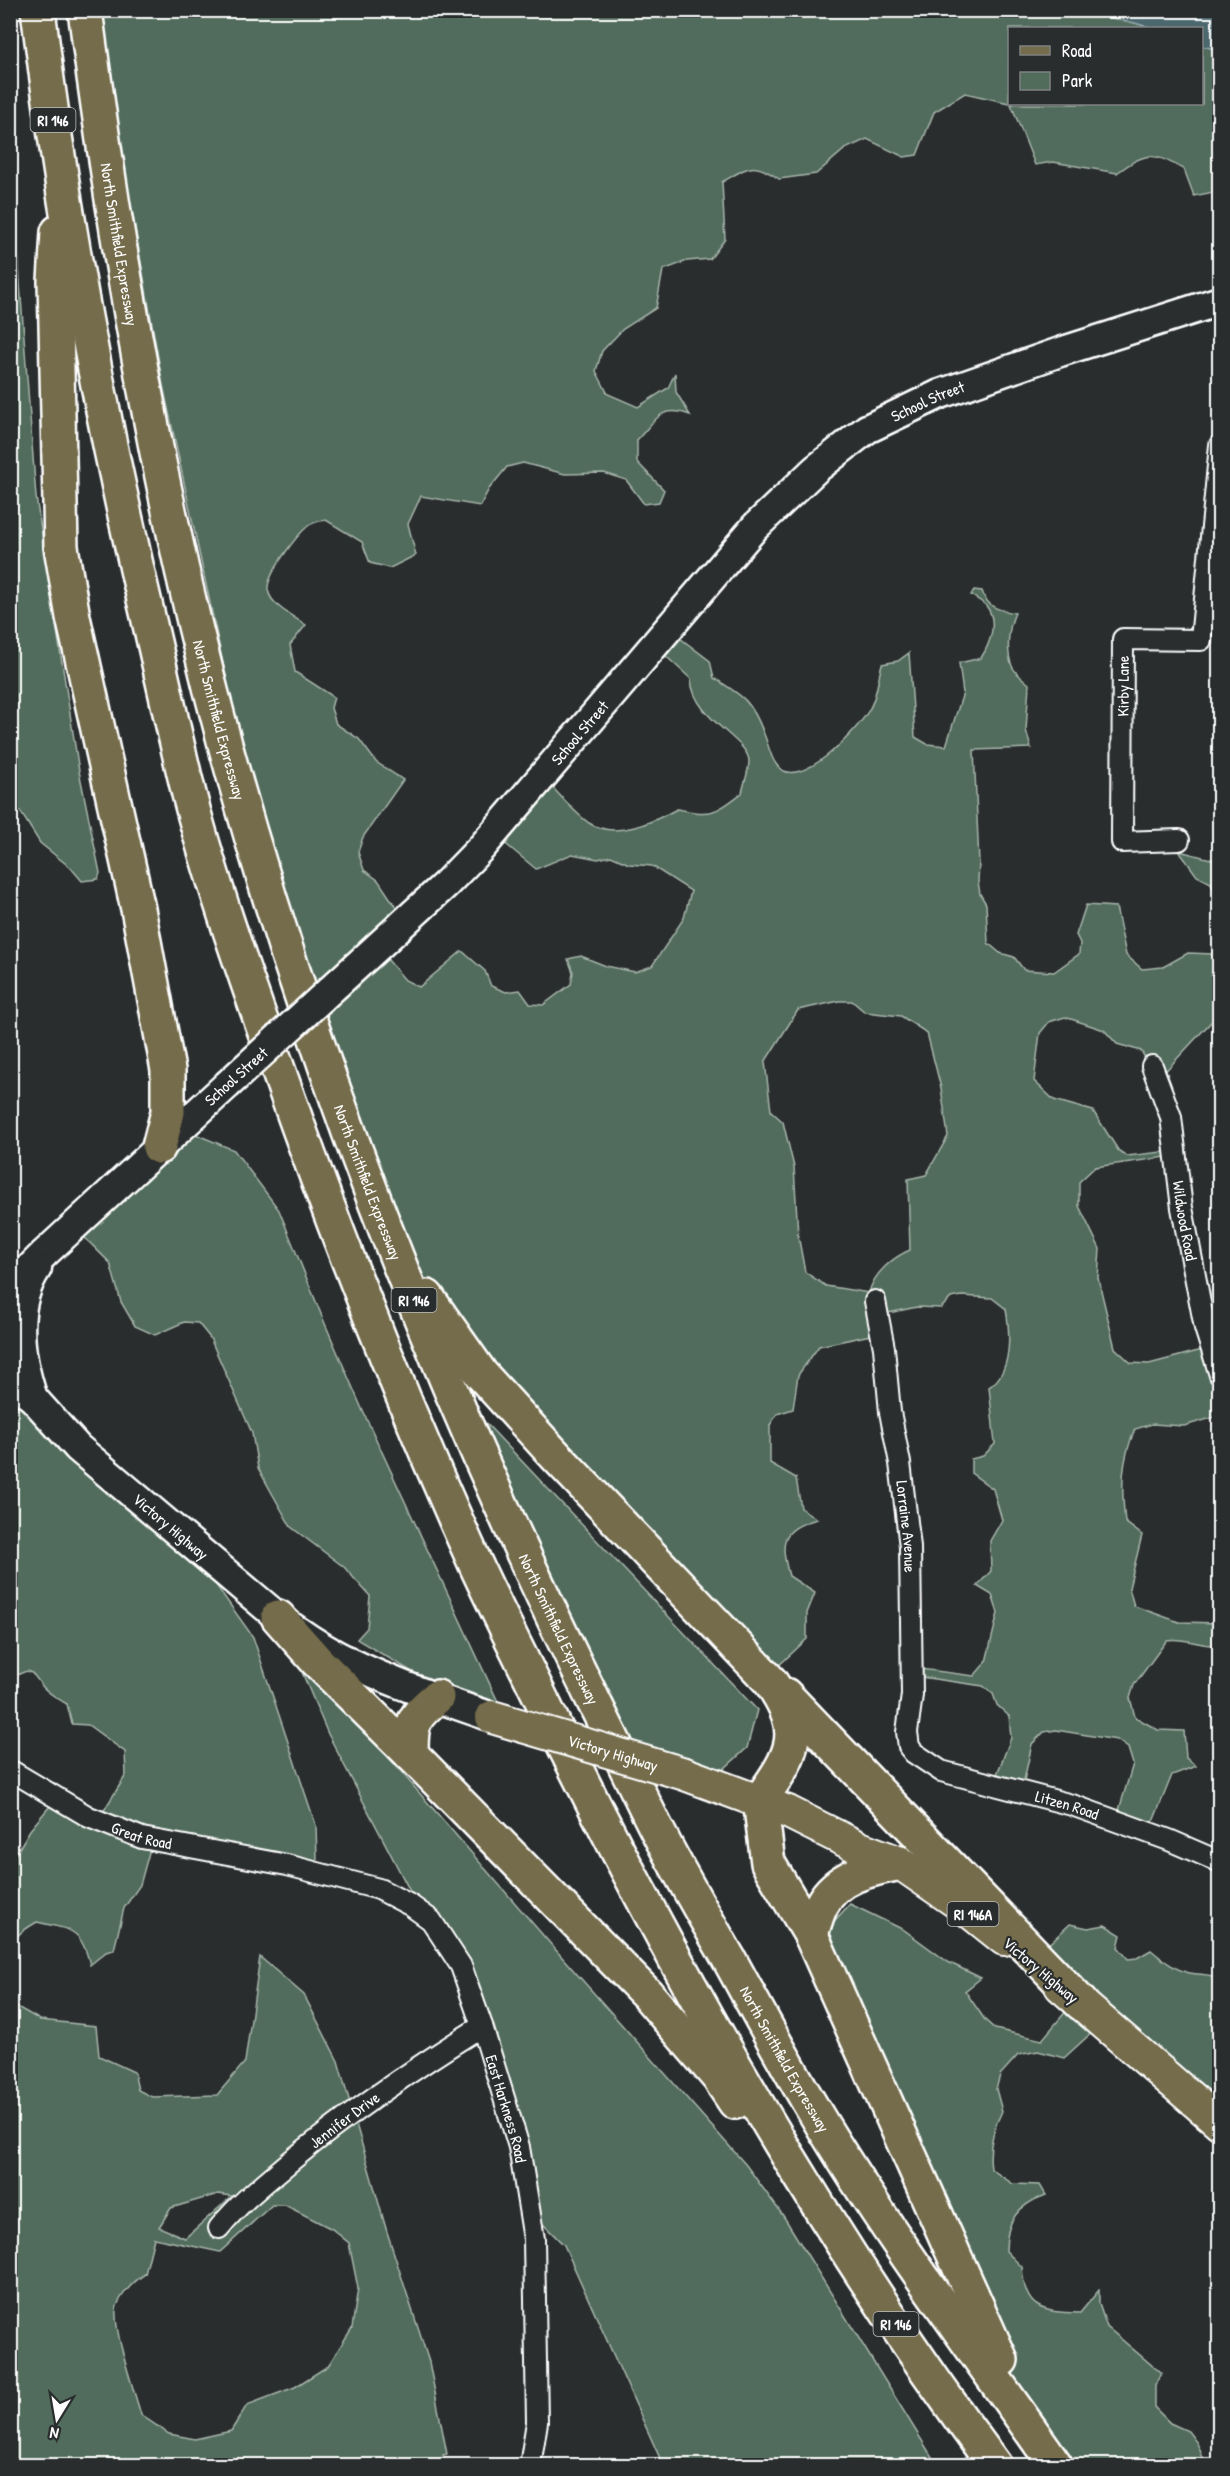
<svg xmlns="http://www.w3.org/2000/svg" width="1230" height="2476" viewBox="0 0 1230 2476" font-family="'Patrick Hand',sans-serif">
	<rect width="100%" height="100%" fill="#2a2d2e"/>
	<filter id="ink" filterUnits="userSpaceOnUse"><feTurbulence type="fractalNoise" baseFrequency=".0167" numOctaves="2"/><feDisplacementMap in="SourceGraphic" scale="12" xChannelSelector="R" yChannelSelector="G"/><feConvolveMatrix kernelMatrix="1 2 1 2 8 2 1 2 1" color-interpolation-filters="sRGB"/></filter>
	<g filter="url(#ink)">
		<g fill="#516c5b" stroke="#a8b6ad" stroke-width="1.5" fill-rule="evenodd">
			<path d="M1078 10 1135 23 1151 28H1010L1009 103 965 93 934 112 917 155 904 157 867 139 845 149 816 174 779 179C752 160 749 167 722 182L725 239 710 259 687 261 663 270 656 308 623 329 602 351 596 371 608 394 638 407 668 388 675 373 676 392 690 415C660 404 656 420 637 440V462L664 490 659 502 644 504 626 480 604 473 565 474 523 463 507 467 489 489 480 506 421 496 408 524 416 555 390 568 370 563 362 542 326 520C320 521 312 522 308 526 297 535 266 575 268 590 271 606 293 616 306 625L290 645 295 672 334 697 331 708 336 724 359 739 376 762 403 780 363 837 358 852 364 870 378 880 392 901 409 920 382 953 405 980 419 987 462 951 485 971 491 986 506 992 520 990 530 1004 543 1005 571 984 573 972 568 959 581 956 606 966 635 972 652 966 684 918 691 891 652 866 629 864 611 856 598 859 572 854 536 869 496 836 545 780C559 793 573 812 589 823 615 840 653 822 677 809 712 816 714 814 742 793 744 783 749 771 749 761 748 739 693 719 691 679L657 648 672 632 710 661 714 678C743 696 752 701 764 734 768 743 770 756 776 764 797 796 860 728 870 708 877 696 878 678 882 664L898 661 909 653 915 737 927 744 946 746 963 693 959 663 981 658C990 644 998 622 987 607 984 602 976 599 971 595L974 590 982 591C987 608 999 610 1015 613 1008 628 1006 651 1012 666 1015 673 1023 679 1029 684L1026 730 1031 748 974 750 979 863 978 881 980 894 986 904 988 943 1000 953 1014 957 1024 970 1054 972 1079 954 1080 943 1076 935 1086 905 1116 907 1126 955 1142 969 1163 967 1188 953 1214 954 1219 952V1018L1212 1021 1161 1076 1156 1075 1141 1051 1117 1044 1104 1030 1065 1017 1049 1022 1040 1033 1034 1081 1054 1100 1093 1111 1118 1150 1127 1156 1171 1151 1174 1156 1095 1167 1079 1182V1206L1100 1249 1098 1278 1115 1348 1131 1363 1149 1364 1206 1349 1219 1383V1416L1184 1426 1152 1424 1135 1429C1121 1462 1121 1486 1125 1522L1142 1535 1129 1588 1134 1606 1179 1622 1219 1623V1645C1201 1647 1185 1637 1167 1640L1134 1685 1130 1698 1135 1717 1158 1730 1184 1731 1186 1758 1196 1766 1172 1775 1148 1834 1115 1823 1133 1764 1128 1748 1117 1740 1056 1730 1044 1732 1032 1744 1021 1794 992 1787 1011 1738 1009 1716 997 1705 993 1694 983 1686 914 1676 913 1668 974 1676 986 1662 998 1613 992 1595 977 1586 991 1571 990 1541 1002 1520 993 1489 971 1473V1459L983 1456 995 1444 989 1387C1013 1372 1010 1332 1006 1309L992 1298 962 1296 951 1298 941 1308 917 1307 879 1315 875 1334 819 1346 798 1375 793 1409 777 1414 770 1425V1463L796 1478 801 1508 817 1519C780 1529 780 1542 789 1576L815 1593 807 1613V1639L774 1670 426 1292 410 1261 256 816 163 385 96 11ZM839 1001H852L865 1012 901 1016 927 1033 941 1088 948 1136 926 1175 908 1179 910 1250C893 1257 873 1274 869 1293L826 1286 805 1272 798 1235 794 1167 783 1122 771 1111 765 1062 798 1010Z"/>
			<path d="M1202 46 1219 50V191L1194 196 1184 169C1152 153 1148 150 1117 173L1053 162 1035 165 1011 104H1202Z"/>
			<polygon points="11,117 20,284 36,497 79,771 100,873 98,879 82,881 71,868 40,843 20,811 11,810"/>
			<polygon points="1179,851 1219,861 1219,897 1215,893 1211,883 1197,876"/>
			<polygon points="183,1129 234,1150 279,1210 323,1319 362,1409 499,1704 416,1674 358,1640 357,1639 367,1628 370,1596 344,1567 291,1527 258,1468 252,1433 210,1338 198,1323 184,1322 155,1335 135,1326 121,1302 110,1263 75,1228"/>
			<path d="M11 1382 179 1533 253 1637 316 1826 317 1860 293 1869 151 1845 140 1885 124 1908 114 1950 106 1952 90 1965C81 1928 72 1930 37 1922 18 1933 13 1936 11 1958V1862L30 1830 55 1800 98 1820 126 1775 125 1752 88 1725 72 1724 67 1704C59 1699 49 1694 43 1687 30 1671 32 1665 11 1679Z"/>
			<polygon points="481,1418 757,1710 747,1748 714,1778 622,1749"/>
			<polygon points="301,1670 356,1720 568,1964 746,2165 784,2217 937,2465 663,2465 564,2245 530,2211 459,1965 423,1916 328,1734"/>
			<path d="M850 1904 904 1930 948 1962 981 1978 965 1991 985 2020 995 2029 1042 2040 1073 2003 1038 1954 1070 1924 1088 1928 1105 1925 1121 1935 1118 1947 1128 1959 1137 1958 1151 1950C1163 1960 1175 1970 1190 1973 1201 1975 1209 1974 1219 1978V2104L1098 2027 1064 2058 1038 2051 1018 2055 1000 2075 996 2089 1002 2111C993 2129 988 2148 991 2169L1013 2184 1040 2185 1046 2195C1017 2205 1006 2221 1006 2251L1022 2267C1025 2310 1041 2312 1080 2313L1099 2290V2304L1107 2327 1161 2373 1155 2386V2408L1170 2423 1188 2431 1197 2443 1206 2465H1069L1027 2413 824 1932Z"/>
			<path d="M260 1957 304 1995 338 2061 387 2232 429 2362 447 2454 443 2455 446 2465H11L10 1998 12 2004 40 2020 96 2026 99 2056 134 2072 138 2090 152 2097 217 2095 245 2062ZM218 2194 232 2196 185 2238 159 2227 171 2208ZM272 2205H285L332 2229 349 2243 358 2288 352 2328 328 2366 295 2387 247 2405 231 2431 195 2439 169 2434 141 2415C134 2390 114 2333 116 2310 118 2297 134 2281 145 2274L154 2238 220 2252Z"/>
		</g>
		<polygon fill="#4b686e" stroke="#93a4a8" stroke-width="1.5" points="1078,11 1219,11 1219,50 1202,46 1202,28 1151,28 1135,23"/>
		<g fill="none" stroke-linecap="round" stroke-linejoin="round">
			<defs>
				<g id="street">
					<path id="s1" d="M1179 840 1122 842 1123 639 1201 640 1220 445"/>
					<path id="s2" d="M1152 1066 1171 1117 1182 1208 1205 1328 1220 1375"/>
					<path id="s3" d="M875 1301 884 1348 890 1412 900 1463 910 1547 912 1695 907 1732 909 1747 914 1753 941 1771 1072 1805 1169 1840 1220 1862"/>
					<path id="s4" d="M10 1770 89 1817 142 1838 287 1865 379 1889 410 1905 431 1920 461 1966 482 2026 519 2147 534 2239 537 2422 530 2466"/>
					<path id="s5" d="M219 2228C240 2202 266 2182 292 2160 352 2111 416 2067 482 2026"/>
				</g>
				<g id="secondary">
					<path id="s6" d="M337 984 446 884 482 847 755 527 816 469 867 429 940 394 1060 352 1220 301"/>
					<polyline points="10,1288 45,1253 227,1085"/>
					<path id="s7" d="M10 1380 33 1398 78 1448 278 1617C297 1631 316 1644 336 1655 385 1681 440 1699 492 1717"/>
					<path d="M33 1398C19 1356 11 1307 37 1268"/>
				</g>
				<g id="primary">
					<polyline points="685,1774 788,1812 860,1848 900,1863 964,1907 1004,1939"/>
					<polyline points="1061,1986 1220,2123"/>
				</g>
				<g id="highway">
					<path d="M38 10C64 223 104 434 154 642 166 694 177 746 190 798 215 893 249 986 281 1078 339 1242 403 1404 475 1563 499 1615 526 1667 551 1719 679 1979 822 2232 995 2466"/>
					<path id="s8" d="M85 10C117 258 161 507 226 748 317 1080 445 1401 598 1710 616 1746 633 1782 651 1818 675 1866 702 1912 729 1959 757 2010 784 2061 814 2111 887 2234 974 2349 1056 2466"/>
					<polyline points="58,232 55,281 61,547 73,617 138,909 168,1070 168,1112 159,1147"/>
					<path d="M427 1297 481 1374 554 1454 770 1681C806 1732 794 1753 760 1800L768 1863 811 1935 1001 2360"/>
					<polyline points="278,1617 317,1661 411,1754 647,1994 719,2078 735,2102"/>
					<polyline points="785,1695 1081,2003"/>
					<path d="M411 1754C411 1722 412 1718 437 1697"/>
					<path d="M811 1935C814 1925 817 1913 822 1904 838 1875 871 1869 900 1863"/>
				</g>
			</defs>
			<use href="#street" stroke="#fff" stroke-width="24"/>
			<use href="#secondary" stroke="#fff" stroke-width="33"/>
			<use href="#primary" stroke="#fff" stroke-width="36"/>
			<use href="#highway" stroke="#fff" stroke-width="38"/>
			<use href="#street" stroke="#2a2d2e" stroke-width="20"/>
			<use href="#secondary" stroke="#2a2d2e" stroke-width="28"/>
			<use href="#primary" stroke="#746c4b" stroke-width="32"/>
			<use href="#highway" stroke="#746c4b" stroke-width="33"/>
			<defs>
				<polyline id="secondary-bridge" points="227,1085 337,984"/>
				<g id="primary-bridge">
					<path id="s9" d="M492 1717 685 1774"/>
				</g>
			</defs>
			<use href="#secondary-bridge" stroke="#fff" stroke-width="33" stroke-linecap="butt"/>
			<use href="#primary-bridge" stroke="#fff" stroke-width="36" stroke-linecap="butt"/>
			<use href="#secondary-bridge" stroke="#2a2d2e" stroke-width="28"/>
			<use href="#primary-bridge" stroke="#746c4b" stroke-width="32"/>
		</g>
	</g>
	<g text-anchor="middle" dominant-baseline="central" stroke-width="4.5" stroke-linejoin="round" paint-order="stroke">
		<g fill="#2a2d2e" stroke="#bfc0c0" stroke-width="1.5">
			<rect x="30.5" y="108" width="45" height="24" rx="4.5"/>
			<rect x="391.5" y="1288" width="45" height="24" rx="4.5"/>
			<rect x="947.5" y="1902" width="51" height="24" rx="4.5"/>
			<rect x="873.5" y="2312" width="45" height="24" rx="4.5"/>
		</g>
		<g font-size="15" font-weight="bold" fill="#fff">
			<text x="53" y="120">RI 146</text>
			<text x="414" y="1300">RI 146</text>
			<text x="973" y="1914">RI 146A</text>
			<text x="896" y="2324">RI 146</text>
		</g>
		<g font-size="16" fill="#fff" stroke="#2a2d2e">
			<text stroke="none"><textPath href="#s8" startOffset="237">North Smithfield Expressway</textPath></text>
			<text stroke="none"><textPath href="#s6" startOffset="836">School Street</textPath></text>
			<text stroke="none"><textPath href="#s1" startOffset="213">Kirby Lane</textPath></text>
			<text stroke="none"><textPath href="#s8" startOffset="723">North Smithfield Expressway</textPath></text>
			<text stroke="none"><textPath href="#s6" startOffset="350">School Street</textPath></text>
			<text transform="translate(236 1076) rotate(-42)">School Street</text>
			<text stroke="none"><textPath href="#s8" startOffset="1209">North Smithfield Expressway</textPath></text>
			<text stroke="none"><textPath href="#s2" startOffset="159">Wildwood Road</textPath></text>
			<text stroke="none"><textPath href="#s7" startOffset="218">Victory Highway</textPath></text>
			<text stroke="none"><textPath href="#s3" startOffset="228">Lorraine Avenue</textPath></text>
			<text stroke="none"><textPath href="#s8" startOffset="1695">North Smithfield Expressway</textPath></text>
			<text stroke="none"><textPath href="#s9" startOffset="126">Victory Highway</textPath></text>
			<text stroke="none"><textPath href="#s3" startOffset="620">Litzen Road</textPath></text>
			<text stroke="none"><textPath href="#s4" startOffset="148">Great Road</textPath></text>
			<text transform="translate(1041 1970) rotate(40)">Victory Highway</text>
			<text stroke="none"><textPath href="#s8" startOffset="2181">North Smithfield Expressway</textPath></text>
			<text stroke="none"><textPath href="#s4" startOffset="657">East Harkness Road</textPath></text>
			<text stroke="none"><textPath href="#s5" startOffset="166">Jennifer Drive</textPath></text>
		</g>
	</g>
	<rect width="1230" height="2476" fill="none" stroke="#2a2d2e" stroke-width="36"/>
	<rect x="18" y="18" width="1194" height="2440" fill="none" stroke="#fff" stroke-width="2" filter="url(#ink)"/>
	<rect x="1008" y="27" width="195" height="78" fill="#2a2d2e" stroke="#7f8182" stroke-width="1.5"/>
	<rect x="1020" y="46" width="30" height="9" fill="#746c4b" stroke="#7f8182" stroke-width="1.5"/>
	<text x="1062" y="57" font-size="18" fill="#ffffff">Road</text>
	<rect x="1020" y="72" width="30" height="18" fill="#516c5b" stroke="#7f8182" stroke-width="1.5"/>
	<text x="1062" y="87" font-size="18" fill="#ffffff">Park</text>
	<g transform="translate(57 2419) rotate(191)" stroke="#2a2d2e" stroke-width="4.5" paint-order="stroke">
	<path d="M0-4.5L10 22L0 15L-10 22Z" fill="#ffffff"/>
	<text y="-9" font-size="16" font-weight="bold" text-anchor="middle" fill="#ffffff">N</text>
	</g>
</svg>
